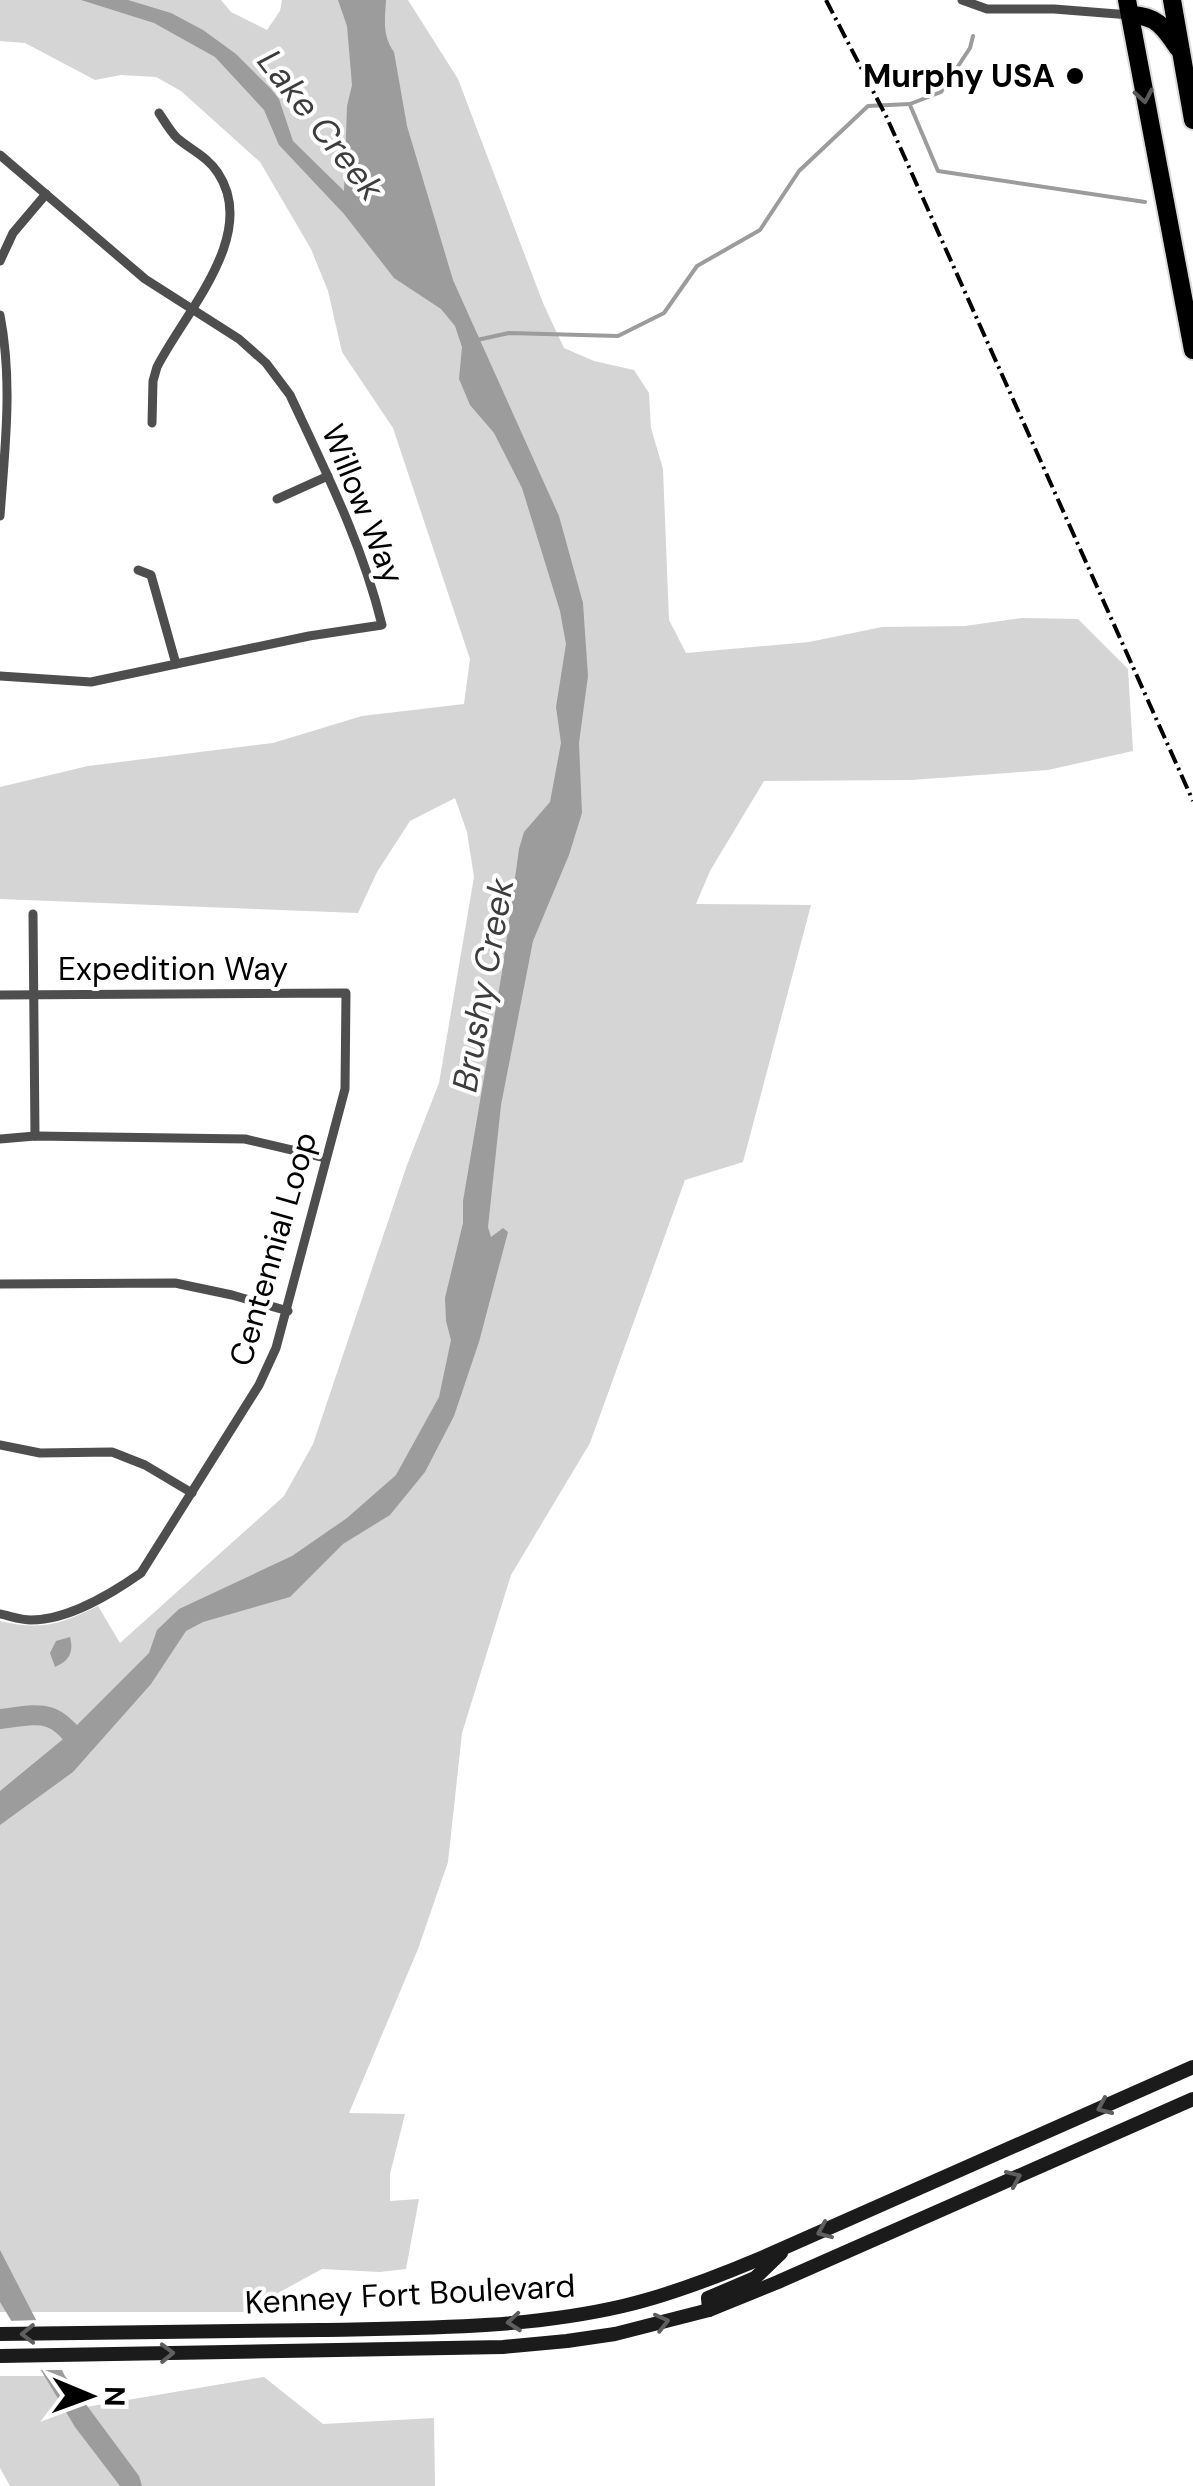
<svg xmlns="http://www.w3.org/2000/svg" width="1193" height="2486" viewBox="0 0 1193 2486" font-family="'DM Sans',sans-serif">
	<rect width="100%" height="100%" fill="#fff"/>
	<g fill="#d5d5d5">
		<path d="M0 0H221L231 12 267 30 280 11 282 0H408L458 79 543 303 564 348 594 361 634 370 649 393 651 428 663 469 669 620 686 653 809 642 882 627 965 626 1022 618 1078 619 1128 669 1133 751 1048 770 911 780 764 781 710 871 696 904 811 905 743 1162 685 1180 590 1443 511 1575 462 1733 448 1862 418 1949 349 2113 405 2114 390 2174V2201L419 2199 406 2269 380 2272 322 2269 243 2312H0V1621C43 1631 60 1624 98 1606L120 1643 284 1496 313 1444 407 1165 439 1083 474 877 467 832 455 798 410 821 377 872 358 913 0 899V787L88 766 273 743 362 716 464 704 470 659 393 428 342 352 328 291 311 249 260 162 181 91 156 77 121 75 95 80 25 43 0 41Z"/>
		<polygon points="0,2376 65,2376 86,2407 264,2377 323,2424 434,2418 435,2486 10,2486 0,2468"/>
	</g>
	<g fill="#9c9c9c">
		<path d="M81 0H128L171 13 203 30 236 54 271 89 279 99 293 141 344 191 347 106 352 85 347 26 338 0H386C385 20 382 35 394 52L407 126 453 280 559 516 583 603 588 676 579 743 582 813 569 855 533 941 501 1105 488 1227 491 1237 503 1228 508 1232 479 1342 454 1416 425 1472 390 1515 343 1544 290 1597 203 1622 186 1631 151 1684 73 1772 0 1825V1791L62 1740 149 1653 157 1630 179 1609 292 1556 347 1518 396 1475 439 1397 451 1340 446 1321 445 1298 463 1223V1201L502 972 519 849 524 832 550 802 561 743 556 707 566 644 560 611 522 488 494 433 470 405 459 379 462 347 455 326 441 309 394 278 344 214 279 145 264 110 215 57 154 23Z"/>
		<path d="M70 1637C74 1652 69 1661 55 1667L50 1653 56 1641Z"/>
		<polygon points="0,2250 65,2376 139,2476 142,2486 120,2486 75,2427 0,2302"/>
	</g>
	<polygon fill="#fff" points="41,2320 68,2370 35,2370 6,2321"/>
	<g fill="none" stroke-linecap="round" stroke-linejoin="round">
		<g stroke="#9c9c9c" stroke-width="4">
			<polyline points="910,105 938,171 1145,202"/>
			<polyline points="477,340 509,333 618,336 664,313 697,266 760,230 799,171 868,106 910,104 941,92 970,48 973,36"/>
		</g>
		<path stroke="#9c9c9c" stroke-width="20" d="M0 1719C41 1714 54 1708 80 1745"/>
		<defs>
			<g id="highway">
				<polyline points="1127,0 1193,350"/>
				<polyline points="1172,0 1193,120"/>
				<path d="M1130 15C1156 15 1164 27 1178 48"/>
			</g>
		</defs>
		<use href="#highway" stroke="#dbdbdb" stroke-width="22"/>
		<g stroke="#4e4e4e" stroke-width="9">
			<polyline points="962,0 987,9 1054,9 1130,15"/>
			<path d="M0 155 145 279 239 339 266 363 290 395C325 470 362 543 382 625L309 636 91 682 0 676"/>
			<polyline points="0,261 13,233 46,194"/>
			<path d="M0 315C13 382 5 447 0 516"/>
			<path d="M152 423 153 381 157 367C185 312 259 235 218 173 208 157 191 150 177 138 170 131 165 122 159 113"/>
			<polyline points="277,499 328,476"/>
			<polyline points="138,570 151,575 176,664"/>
			<polyline points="33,914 35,1136"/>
			<path d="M0 995 346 993 345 1089 276 1348 259 1385 141 1573C111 1594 69 1620 31 1620 21 1620 10 1616 0 1614"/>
			<polyline points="0,1139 35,1136 245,1139 326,1158"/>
			<polyline points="0,1284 175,1283 232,1295 288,1311"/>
			<polyline points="0,1445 40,1453 112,1452 145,1465 192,1493"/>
		</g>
		<g stroke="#1b1b1b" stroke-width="14">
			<polyline points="709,2310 708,2298 755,2278 781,2253"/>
			<path d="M0 2334C107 2333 213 2331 320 2330 420 2328 524 2329 623 2306 670 2295 714 2278 759 2259L1193 2067"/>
			<polyline points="0,2356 503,2347 567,2341 615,2334 709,2310 778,2282 1193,2099"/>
		</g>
		<use href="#highway" stroke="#000" stroke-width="18"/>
		<polyline stroke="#000" stroke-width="4" stroke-dasharray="15 5 2.5 5" stroke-linecap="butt" points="826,0 887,118 1193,801"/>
	</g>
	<defs><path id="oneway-chevron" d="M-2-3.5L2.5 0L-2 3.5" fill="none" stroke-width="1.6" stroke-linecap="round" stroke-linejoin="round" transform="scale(2.5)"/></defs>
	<use stroke="#595959" href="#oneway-chevron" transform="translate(1144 96) rotate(80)"/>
	<g stroke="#5f5f5f">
		<use href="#oneway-chevron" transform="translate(1104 2107) rotate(156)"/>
		<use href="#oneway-chevron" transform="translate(1014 2178) rotate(-24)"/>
		<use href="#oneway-chevron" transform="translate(824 2231) rotate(157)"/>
		<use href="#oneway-chevron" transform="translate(514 2322) rotate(175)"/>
		<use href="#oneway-chevron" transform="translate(662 2322) rotate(-14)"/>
		<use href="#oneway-chevron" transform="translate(28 2334) rotate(179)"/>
		<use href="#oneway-chevron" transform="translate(167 2353) rotate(-1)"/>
	</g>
	<circle fill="#000" stroke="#fff" stroke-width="4" cx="1075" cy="76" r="10"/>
	<g text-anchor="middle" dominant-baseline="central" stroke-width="8" stroke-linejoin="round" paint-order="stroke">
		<g font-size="32" font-weight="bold" fill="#000" stroke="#fff" text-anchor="end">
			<text x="1055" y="76">Murphy USA</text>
		</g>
		<g font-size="32" fill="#000" stroke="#fff">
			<text transform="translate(363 504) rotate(68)">Willow Way</text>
			<text x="173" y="969">Expedition Way</text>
			<text transform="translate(273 1249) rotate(-74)">Centennial Loop</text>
			<text transform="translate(410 2294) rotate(-3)">Kenney Fort Boulevard</text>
		</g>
		<g font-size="35" font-style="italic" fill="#3d3d3d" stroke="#fff">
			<text transform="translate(321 125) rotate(52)">Lake Creek</text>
			<text transform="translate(483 985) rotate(-80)">Brushy Creek</text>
		</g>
	</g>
	<g transform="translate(90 2396) rotate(91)" stroke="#ffffff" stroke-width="8" paint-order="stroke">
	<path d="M0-8L18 38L0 25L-18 38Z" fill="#000000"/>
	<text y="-15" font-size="28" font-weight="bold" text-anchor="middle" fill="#000000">N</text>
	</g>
</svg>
